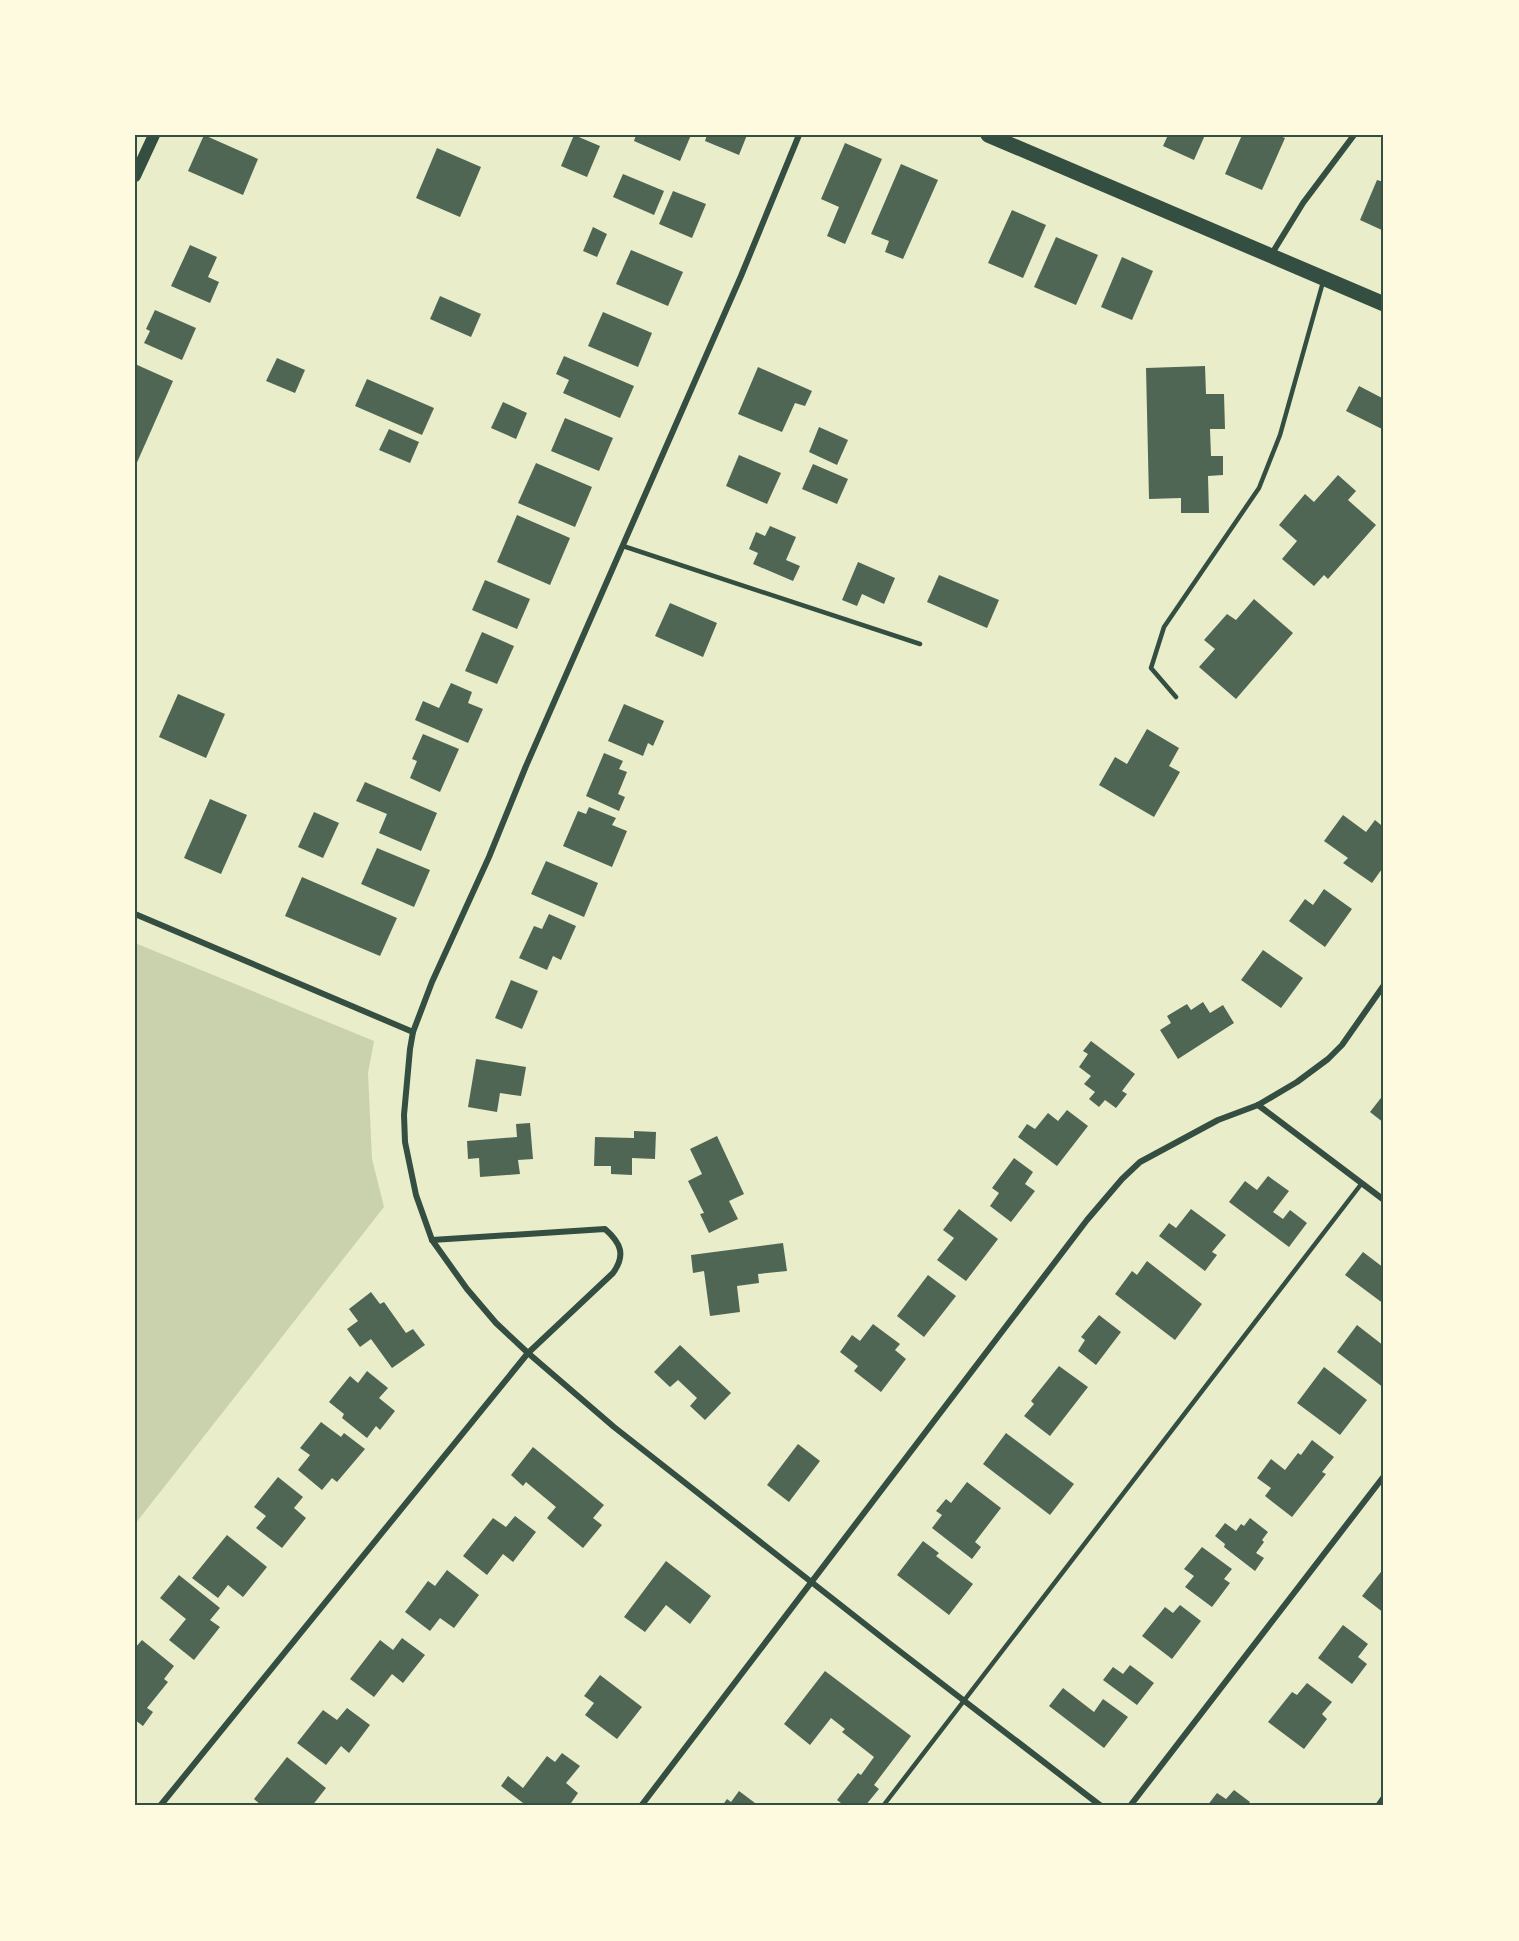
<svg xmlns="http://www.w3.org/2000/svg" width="1519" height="1941" viewBox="0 0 1519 1941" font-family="'Crimson Pro',serif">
	<rect width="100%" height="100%" fill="#e9edc9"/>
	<polygon fill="#cad2ad" points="135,943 374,1041 368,1073 372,1159 384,1207 135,1524"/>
	<g fill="#4f6655">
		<polygon points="204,135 258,159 243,195 188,171"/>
		<polygon points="574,135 600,146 587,177 561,166"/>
		<polygon points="636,135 691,135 680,161 634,141"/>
		<polygon points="707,135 747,135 739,155 705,141"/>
		<polygon points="1168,135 1205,135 1194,160 1163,146"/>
		<polygon points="1242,135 1277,135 1285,138 1262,190 1225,174"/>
		<polygon points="845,143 882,159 845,244 827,236 839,207 821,199"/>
		<polygon points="437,148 481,167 460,217 416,198"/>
		<polygon points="901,164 938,180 903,259 885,252 889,241 871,234"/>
		<polygon points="623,174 664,191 654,215 613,197"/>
		<polygon points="1377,180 1384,182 1384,231 1360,220"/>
		<polygon points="673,191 706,204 692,238 659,224"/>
		<polygon points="1012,210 1046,225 1023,278 988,263"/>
		<polygon points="593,227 607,234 597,257 583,251"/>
		<polygon points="1056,237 1098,255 1076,305 1034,287"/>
		<polygon points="190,245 217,257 208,277 219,282 210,303 171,286"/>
		<polygon points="631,250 683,272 668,306 616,284"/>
		<polygon points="1122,257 1153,271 1132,320 1101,307"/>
		<polygon points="440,296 481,314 471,337 430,319"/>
		<polygon points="155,310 196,328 182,360 144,343 150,331 146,329"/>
		<polygon points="603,312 652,333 638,367 588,346"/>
		<polygon points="564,356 634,386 620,418 563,393 569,380 556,374"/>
		<polygon points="277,358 305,370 295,393 266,381"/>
		<polygon points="135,364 173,381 135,467"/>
		<polygon points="1205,366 1206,394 1224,394 1225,429 1210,429 1211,456 1223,456 1223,475 1208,476 1209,513 1181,513 1181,498 1149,499 1146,368"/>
		<polygon points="758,367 812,391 805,406 795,403 782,432 738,414"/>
		<polygon points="367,379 434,408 422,435 355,406"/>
		<polygon points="1359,386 1384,399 1384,430 1346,411"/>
		<polygon points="503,402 527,413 516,439 491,428"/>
		<polygon points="565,418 613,438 599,471 551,451"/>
		<polygon points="819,427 848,440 837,465 809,452"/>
		<polygon points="389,429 419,442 410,463 379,450"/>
		<polygon points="739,455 781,473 767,504 726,486"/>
		<polygon points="536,463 592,487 575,527 518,503"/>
		<polygon points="813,464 848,479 837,504 802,489"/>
		<polygon points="1338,475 1356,491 1348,500 1376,525 1328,579 1324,575 1314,586 1282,559 1297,541 1279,525 1305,494 1314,502"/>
		<polygon points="517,515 570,538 550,585 497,562"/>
		<polygon points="770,526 796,537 786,560 800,566 793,581 753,564 758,553 749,549 756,532 765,536"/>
		<polygon points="858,562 895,578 884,604 862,594 857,606 842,600"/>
		<polygon points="939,575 999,600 987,628 927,602"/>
		<polygon points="485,580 530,599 517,629 472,610"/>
		<polygon points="1254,599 1293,633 1236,699 1199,667 1215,649 1204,640 1227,614 1236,620"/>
		<polygon points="670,603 717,623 703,657 655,636"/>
		<polygon points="482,632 514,646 497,684 465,671"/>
		<polygon points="451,683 472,692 468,703 483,709 468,743 415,720 423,701 439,708"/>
		<polygon points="178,694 225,714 206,758 159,737"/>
		<polygon points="624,704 664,721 653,746 648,743 643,756 608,741"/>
		<polygon points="1147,729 1179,748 1169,766 1180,772 1154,817 1099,785 1115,757 1127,764"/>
		<polygon points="423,734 459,749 440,792 410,778 417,761 412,759"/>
		<polygon points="604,753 623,761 619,769 627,772 618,794 625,797 619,811 586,796"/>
		<polygon points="365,782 437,813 421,851 379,833 387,814 356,801"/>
		<polygon points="210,799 247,815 221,874 184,858"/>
		<polygon points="589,807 616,818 612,825 627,831 612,867 563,846 578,811 586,814"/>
		<polygon points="314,812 339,823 323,858 298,847"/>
		<polygon points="1343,815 1366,832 1375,820 1381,825 1384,820 1384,866 1372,883 1343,863 1348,858 1324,841"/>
		<polygon points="377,848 430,870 414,907 361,884"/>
		<polygon points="546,861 598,883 584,917 531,894"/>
		<polygon points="302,877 397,918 380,956 285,916"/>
		<polygon points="1324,889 1352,909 1325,947 1289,921 1305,899 1313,905"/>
		<polygon points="549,914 576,926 561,960 553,956 547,970 519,958 534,926 542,929"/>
		<polygon points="1263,950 1303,978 1281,1008 1241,980"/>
		<polygon points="511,980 538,991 522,1029 495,1018"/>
		<polygon points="1203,1002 1210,1013 1223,1005 1234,1023 1178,1059 1160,1030 1171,1023 1167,1016 1187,1004 1191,1010"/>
		<polygon points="1091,1041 1135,1074 1122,1091 1127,1094 1116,1108 1105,1100 1099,1107 1089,1099 1095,1092 1084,1084 1091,1076 1079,1067 1088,1054 1083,1051"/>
		<polygon points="476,1059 526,1067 521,1096 500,1093 497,1112 468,1107"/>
		<polygon points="1384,1094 1384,1123 1370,1112"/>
		<polygon points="1067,1110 1088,1126 1057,1166 1018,1137 1027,1124 1035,1129 1048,1113 1058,1121"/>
		<polygon points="530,1123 533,1159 518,1160 520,1174 480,1177 479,1158 468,1159 467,1141 517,1137 516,1124"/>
		<polygon points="634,1131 656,1132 655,1159 632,1158 632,1175 611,1174 611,1166 594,1166 595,1137 634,1138"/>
		<polygon points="717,1136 744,1194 729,1201 738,1219 709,1233 700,1214 704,1213 688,1181 702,1174 690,1149"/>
		<polygon points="1014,1158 1033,1172 1025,1184 1035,1191 1011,1222 990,1206 999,1193 992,1188"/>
		<polygon points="1268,1176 1289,1191 1273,1212 1283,1219 1290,1210 1307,1223 1289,1247 1229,1202 1245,1181 1257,1190"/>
		<polygon points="959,1209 998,1239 966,1281 937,1260 954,1238 943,1230"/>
		<polygon points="1191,1209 1226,1235 1212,1252 1217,1255 1205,1271 1159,1236 1169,1223 1176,1228"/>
		<polygon points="783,1243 787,1271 758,1274 759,1283 737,1286 740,1312 710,1316 704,1271 693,1273 691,1255"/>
		<polygon points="1363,1252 1384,1268 1384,1304 1345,1275"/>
		<polygon points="1147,1261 1202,1304 1175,1340 1115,1294 1132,1271 1137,1275"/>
		<polygon points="928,1275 956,1296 924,1337 897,1316"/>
		<polygon points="371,1292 380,1304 384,1302 406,1333 413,1329 425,1345 392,1368 371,1339 360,1347 347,1329 358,1321 349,1309"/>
		<polygon points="1099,1315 1121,1332 1096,1365 1078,1351 1085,1340 1081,1337"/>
		<polygon points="873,1324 900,1344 895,1350 906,1359 881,1392 854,1371 858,1366 840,1352 852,1335 860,1341"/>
		<polygon points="1357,1325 1384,1346 1384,1388 1337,1352"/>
		<polygon points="680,1345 731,1393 705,1420 690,1406 697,1398 678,1380 670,1387 654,1372"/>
		<polygon points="1059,1366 1088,1387 1050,1436 1024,1416 1034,1404 1031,1401"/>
		<polygon points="1324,1367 1367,1400 1340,1435 1297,1403"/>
		<polygon points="367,1371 388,1388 379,1398 395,1411 380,1430 376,1426 367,1438 342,1418 344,1414 329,1402 350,1376 358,1383"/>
		<polygon points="321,1422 341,1437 344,1433 365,1449 337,1482 332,1478 322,1490 298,1470 310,1455 300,1448"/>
		<polygon points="1006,1433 1074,1484 1050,1515 983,1464"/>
		<polygon points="1312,1440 1334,1457 1322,1472 1326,1474 1292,1517 1265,1496 1271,1488 1257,1478 1271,1459 1285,1470 1298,1453 1301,1455"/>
		<polygon points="798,1444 820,1461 789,1502 767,1485"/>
		<polygon points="533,1447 604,1505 593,1518 602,1525 583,1548 547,1518 556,1507 526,1482 523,1486 511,1475"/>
		<polygon points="278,1477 303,1497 294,1508 306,1518 282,1548 256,1528 266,1516 254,1507"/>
		<polygon points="967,1482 1001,1508 975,1542 981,1547 972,1559 932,1528 942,1515 936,1511 946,1499 951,1503"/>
		<polygon points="515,1516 536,1532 513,1562 503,1554 487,1575 463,1556 493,1518 506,1527"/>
		<polygon points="1250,1518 1268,1532 1262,1540 1264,1542 1256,1553 1264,1558 1255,1571 1224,1547 1225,1544 1215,1536 1225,1523 1236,1531 1241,1524 1244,1526"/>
		<polygon points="227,1535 267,1567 243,1597 228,1585 218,1598 192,1578"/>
		<polygon points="923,1541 939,1553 936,1556 973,1584 949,1615 897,1575"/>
		<polygon points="1202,1547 1232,1569 1224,1579 1230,1583 1212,1607 1185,1587 1194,1576 1184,1569"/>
		<polygon points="666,1561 711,1596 690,1624 666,1605 645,1632 624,1617"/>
		<polygon points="1384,1568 1384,1613 1362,1596"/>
		<polygon points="447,1570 479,1595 454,1628 440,1618 430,1631 405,1612 428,1581 435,1586"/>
		<polygon points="179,1575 220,1608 210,1620 220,1627 194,1660 169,1640 186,1619 160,1598"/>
		<polygon points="1180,1605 1201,1621 1172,1659 1142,1636 1165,1607 1173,1613"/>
		<polygon points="1343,1625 1368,1644 1358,1657 1367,1664 1352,1684 1318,1658"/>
		<polygon points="402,1638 425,1655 403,1683 392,1674 374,1697 350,1679 380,1640 393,1650"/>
		<polygon points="142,1640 174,1666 164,1679 168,1682 147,1708 153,1712 143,1726 135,1720 135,1648"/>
		<polygon points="1130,1665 1154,1683 1137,1705 1103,1680 1113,1667 1123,1674"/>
		<polygon points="825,1671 911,1736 874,1785 879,1789 865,1806 845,1806 837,1800 858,1773 861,1775 874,1757 842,1732 845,1729 831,1718 810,1745 784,1724"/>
		<polygon points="600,1675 642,1707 617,1739 585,1715 594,1703 584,1696"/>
		<polygon points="1307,1683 1332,1702 1322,1714 1327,1719 1304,1749 1268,1722 1292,1692 1297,1695"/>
		<polygon points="1063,1688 1094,1712 1103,1699 1128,1717 1104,1748 1049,1706"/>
		<polygon points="347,1708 370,1725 349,1753 341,1746 326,1765 297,1743 323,1710 337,1720"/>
		<polygon points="562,1753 580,1766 566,1783 578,1793 569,1806 527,1806 501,1786 508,1776 523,1788 547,1756 555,1762"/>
		<polygon points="287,1757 326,1788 312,1806 262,1806 254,1799"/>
		<polygon points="1234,1790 1250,1802 1247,1806 1207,1806 1217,1793 1226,1799"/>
		<polygon points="739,1791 759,1806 722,1806 727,1799 731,1802"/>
	</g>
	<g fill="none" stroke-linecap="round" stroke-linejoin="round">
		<g stroke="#344e41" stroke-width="4.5">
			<polyline points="623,546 920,644"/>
			<polyline points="1176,697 1151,668 1164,627 1259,488 1280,435 1323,282"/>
			<polyline points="883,1806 1362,1183"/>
			<polyline points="1377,1806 1384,1796"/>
		</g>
		<g stroke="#344e41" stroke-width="6">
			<polyline points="799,135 741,276 526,766 489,857 432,982 413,1032 410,1049 404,1115 405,1142 416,1195 432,1240 467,1289 496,1323 528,1353 614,1427 889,1643 1101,1806"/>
			<polyline points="1271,255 1303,203 1354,135"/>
			<polyline points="135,914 413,1032"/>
			<polyline points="1258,1105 1384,1200"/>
			<path d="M160 1806 528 1353 613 1273C626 1255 621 1243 605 1229L432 1240"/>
			<polyline points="641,1806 1087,1220 1122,1179 1140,1162 1218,1120 1258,1105 1297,1082 1328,1059 1342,1045 1384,985"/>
			<polyline points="1130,1806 1384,1476"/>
		</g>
		<polyline stroke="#344e41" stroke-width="12" points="135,176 154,135"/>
		<polyline stroke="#344e41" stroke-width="15" points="988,135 1384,304"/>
	</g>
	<rect width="1519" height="1941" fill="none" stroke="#fefae0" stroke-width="273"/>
	<rect x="136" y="136" width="1246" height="1668" fill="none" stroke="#344e41" stroke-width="2"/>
</svg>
